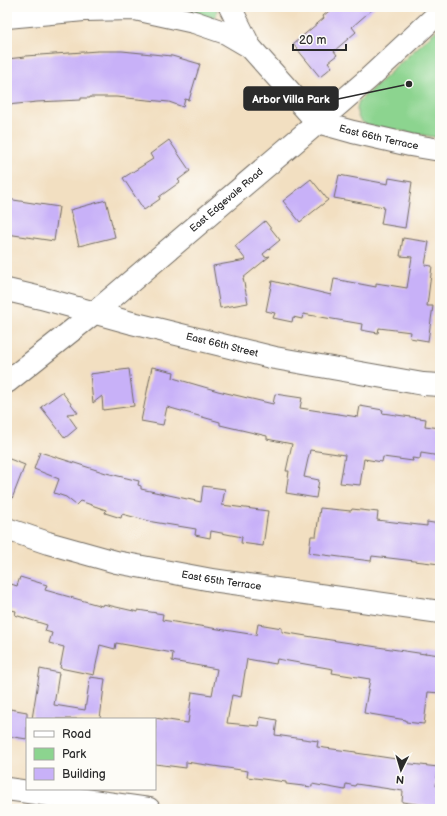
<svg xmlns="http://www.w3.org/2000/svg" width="447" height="816" viewBox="0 0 447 816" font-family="'Balsamiq Sans',sans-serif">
	<rect width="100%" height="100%" fill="#fdfcf7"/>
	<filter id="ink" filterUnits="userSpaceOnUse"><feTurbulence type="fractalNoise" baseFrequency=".025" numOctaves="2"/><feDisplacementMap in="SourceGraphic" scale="8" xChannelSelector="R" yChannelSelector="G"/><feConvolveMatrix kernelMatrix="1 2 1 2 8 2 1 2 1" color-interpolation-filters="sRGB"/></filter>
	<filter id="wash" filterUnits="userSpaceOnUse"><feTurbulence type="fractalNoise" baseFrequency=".012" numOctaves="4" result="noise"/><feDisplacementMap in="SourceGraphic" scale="16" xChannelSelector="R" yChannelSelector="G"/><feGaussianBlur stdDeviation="0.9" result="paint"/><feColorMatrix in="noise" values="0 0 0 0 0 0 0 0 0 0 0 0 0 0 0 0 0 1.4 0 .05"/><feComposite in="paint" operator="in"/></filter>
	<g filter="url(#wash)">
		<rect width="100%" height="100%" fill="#f2dfc1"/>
		<g fill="#8cd48f" stroke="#5c805d">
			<polygon points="186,7 216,7 217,11 216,16 211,19 188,10"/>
			<path d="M440 27V138L373 126C358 123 354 115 359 101Z"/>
		</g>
		<g id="blocks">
			<g fill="#c8b1f8">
				<polygon points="334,7 375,7 352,27 356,32 334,51 337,55 328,62 332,67 320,77 293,44 324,18 323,16"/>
				<polygon points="98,51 122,51 172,56 200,64 189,100 185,99 183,107 169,102 116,97 90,97 90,98 81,98 81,100 37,102 7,105 7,59 25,57 25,56"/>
				<polygon points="169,140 190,171 178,180 180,182 159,197 160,199 144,210 123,178 153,159 150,154"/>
				<polygon points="339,175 388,184 389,178 412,182 405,228 381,224 384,207 334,198"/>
				<polygon points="311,179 328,200 300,222 283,201"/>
				<polygon points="7,199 59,207 54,241 7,234"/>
				<polygon points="106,200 115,237 79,246 70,210"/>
				<polygon points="265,221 280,240 263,254 265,257 270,256 243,278 248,303 220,308 213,266 246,260 235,246"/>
				<polygon points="403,238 429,242 425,265 432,266 427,306 433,306 428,341 410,338 411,332 379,328 378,333 361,330 362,324 303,314 302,319 293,317 292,322 273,318 275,313 266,311 272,281 331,295 334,279 376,287 376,283 407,288 412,257 400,256"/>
				<polygon points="152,367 174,372 173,378 218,391 273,404 275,394 302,398 300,408 358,417 360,406 383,410 382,413 426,419 425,426 440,428 440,456 421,453 420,459 412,458 413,461 383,457 382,462 364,459 360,485 340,483 345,455 310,450 304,477 319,480 316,498 286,493 289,471 286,471 292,444 267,439 267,436 220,425 220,422 167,407 163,425 141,421"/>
				<polygon points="129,369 134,406 103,410 102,396 93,403 90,374"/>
				<polygon points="62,392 78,413 67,414 77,428 65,438 41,407"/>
				<polygon points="40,452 106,473 139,481 138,485 141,486 141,489 201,502 203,486 225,489 222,505 268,511 263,546 241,543 242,537 211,531 210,538 195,535 196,529 153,522 122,514 121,518 105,513 106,510 80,501 76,505 66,497 54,493 59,479 34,469"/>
				<polygon points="7,458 25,465 8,509 7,509"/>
				<polygon points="320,508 351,511 352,509 378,512 377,520 427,526 427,522 440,524 440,564 372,556 371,561 309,553 311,536 316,536"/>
				<polygon points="20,577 47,585 45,590 102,606 103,604 138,612 138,610 163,614 162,620 256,635 258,624 282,628 282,632 337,641 425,654 425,653 440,655 440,693 428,692 424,724 406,722 406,720 364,713 370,679 332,673 333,669 277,659 276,664 247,659 241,697 232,695 227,723 259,726 260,717 277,720 275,735 318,741 317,747 356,752 356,753 403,760 403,763 438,767 436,786 440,786 437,807 402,802 403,791 356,784 355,786 346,784 345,790 312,784 312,787 286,784 286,782 247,777 248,771 186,762 186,768 155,764 155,718 188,723 192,692 212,695 217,669 172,661 173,653 116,643 115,649 100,645 94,675 60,668 64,647 49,643 52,633 45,631 47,625 15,615 16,611 7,609 7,598 11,584 17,586"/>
				<polygon points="40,669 59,673 54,705 85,710 90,677 105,679 100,719 32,719"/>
				<polygon points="10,709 27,712 27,739 7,736"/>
			</g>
		</g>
	</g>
	<g filter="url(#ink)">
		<use href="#blocks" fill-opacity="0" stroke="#716a60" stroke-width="1"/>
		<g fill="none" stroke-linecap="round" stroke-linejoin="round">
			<defs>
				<g id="minor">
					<path id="s1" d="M230 7 250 47 317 122 353 132 410 145 440 150"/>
					<polyline points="7,17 84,10 135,9 194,22 226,33 250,47"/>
					<path id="s2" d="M7 290 41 298 132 323 275 358 423 384 440 385"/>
					<path id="s3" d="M7 382 94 313 309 130 368 79 440 12"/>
					<path id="s4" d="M7 529 48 543 116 562 212 580 440 612"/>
					<polyline points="7,789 149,809"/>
				</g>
			</defs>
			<use href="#minor" stroke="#716a60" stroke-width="24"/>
			<use href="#minor" stroke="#fff" stroke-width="22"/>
		</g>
	</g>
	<g text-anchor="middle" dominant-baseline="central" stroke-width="3" stroke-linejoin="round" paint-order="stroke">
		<g font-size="10" fill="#2b2b2b" stroke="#fdfcf7">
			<text stroke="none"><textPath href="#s1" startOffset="209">East 66th Terrace</textPath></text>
			<text stroke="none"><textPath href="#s3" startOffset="285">East Edgevale Road</textPath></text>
			<text stroke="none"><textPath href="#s2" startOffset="222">East 66th Street</textPath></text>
			<text stroke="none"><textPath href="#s4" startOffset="221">East 65th Terrace</textPath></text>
		</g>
	</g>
	<path fill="none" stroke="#2b2b2b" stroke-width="1.5" d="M409 84L338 99"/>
	<circle fill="#2b2b2b" stroke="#fdfcf7" stroke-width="1.5" cx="409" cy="84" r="4"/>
	<rect fill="#2b2b2b" stroke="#2b2b2b" stroke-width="1.5" x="244" y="87" width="94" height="23" rx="4"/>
	<g font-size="11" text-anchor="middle" font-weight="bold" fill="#fff">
		<text x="291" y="103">Arbor Villa Park</text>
	</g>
	<rect width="447" height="816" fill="none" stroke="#fdfcf7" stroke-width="24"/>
	<rect x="26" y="718" width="130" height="72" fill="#fdfcf7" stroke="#a9a8a5"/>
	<rect x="34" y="731" width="20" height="6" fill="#ffffff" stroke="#a9a8a5"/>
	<text x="62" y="738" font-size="12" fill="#2b2b2b">Road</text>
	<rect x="34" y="748" width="20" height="12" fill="#8cd48f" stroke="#a9a8a5"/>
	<text x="62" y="758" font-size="12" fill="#2b2b2b">Park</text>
	<rect x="34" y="768" width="20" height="12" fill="#c8b1f8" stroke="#a9a8a5"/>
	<text x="62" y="778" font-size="12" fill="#2b2b2b">Building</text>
	<g transform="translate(401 770) rotate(185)" stroke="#fdfcf7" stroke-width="3" paint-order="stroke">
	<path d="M0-3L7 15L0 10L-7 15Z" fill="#2b2b2b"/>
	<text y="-6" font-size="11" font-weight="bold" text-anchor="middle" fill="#2b2b2b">N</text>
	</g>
	<path d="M293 44v6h53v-6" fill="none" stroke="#2b2b2b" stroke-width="2"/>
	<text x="299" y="44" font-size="12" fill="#2b2b2b" stroke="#fdfcf7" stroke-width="3" paint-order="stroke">20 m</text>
</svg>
